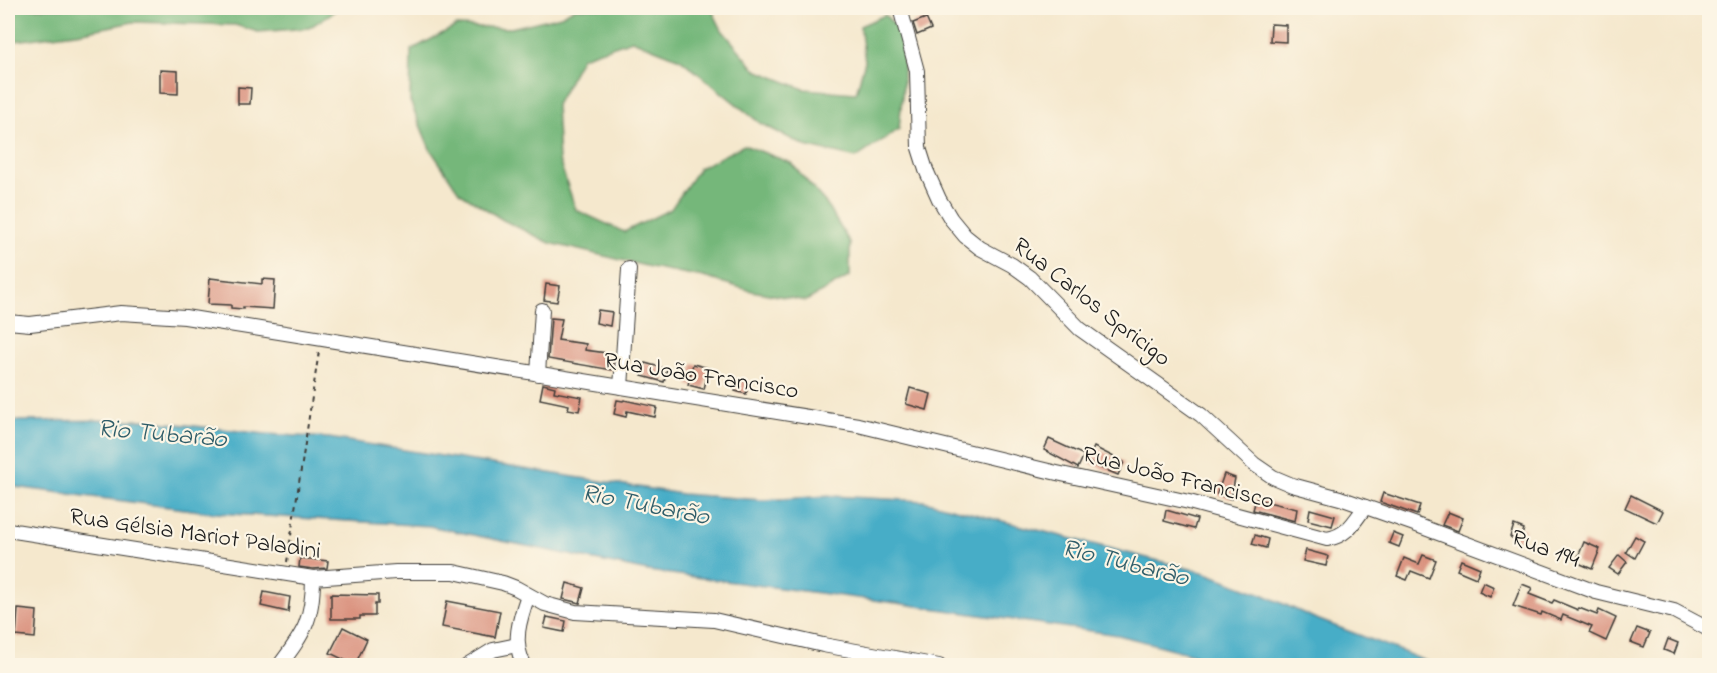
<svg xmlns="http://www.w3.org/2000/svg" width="1717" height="673" viewBox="0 0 1717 673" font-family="'Indie Flower',sans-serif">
	<rect width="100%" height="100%" fill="#fcf5e5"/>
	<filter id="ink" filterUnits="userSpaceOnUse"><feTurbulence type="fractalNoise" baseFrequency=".0167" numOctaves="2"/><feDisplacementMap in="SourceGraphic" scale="12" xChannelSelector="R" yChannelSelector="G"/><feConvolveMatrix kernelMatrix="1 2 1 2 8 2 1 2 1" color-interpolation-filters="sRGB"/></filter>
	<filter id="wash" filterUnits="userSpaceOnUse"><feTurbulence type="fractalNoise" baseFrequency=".008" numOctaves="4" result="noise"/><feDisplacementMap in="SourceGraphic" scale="24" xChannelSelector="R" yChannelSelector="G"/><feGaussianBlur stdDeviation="1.35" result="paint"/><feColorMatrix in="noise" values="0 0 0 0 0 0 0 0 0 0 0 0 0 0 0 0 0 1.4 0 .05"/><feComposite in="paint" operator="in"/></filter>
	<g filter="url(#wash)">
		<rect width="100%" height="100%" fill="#f5e8cd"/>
		<g fill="#74b77a" stroke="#486a4b" stroke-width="1.5">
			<polygon points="8,8 339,8 309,28 258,32 235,25 133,22 83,32 8,42"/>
			<polygon points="575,8 711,8 722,30 756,70 804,89 856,93 865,61 860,26 885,15 904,35 903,87 899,129 856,158 805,146 760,123 680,59 632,40 582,57 556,105 559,160 576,210 624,232 671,209 699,168 744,145 791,163 825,202 850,243 850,276 806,301 752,291 703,277 650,267 550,243 503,220 459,192 430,149 410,101 411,50 456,26 511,28 561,16"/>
		</g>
		<polygon fill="#47adc7" stroke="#326472" stroke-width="1.5" points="142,420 266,434 329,438 682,494 763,500 833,496 924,501 1206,573 1264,595 1314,618 1401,651 1434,665 1223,665 1188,653 1118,635 896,603 648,571 429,526 215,513 8,486 8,421"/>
		<g id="blocks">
			<g fill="#d98f7b">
				<polygon points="926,18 931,29 917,35 913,23"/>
				<polygon points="1271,24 1286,25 1286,42 1270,41"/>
				<polygon points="160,70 178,71 178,94 160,93"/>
				<polygon points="238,87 251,88 250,104 238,104"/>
				<polygon points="210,278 262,284 262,279 275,280 273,309 243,307 243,309 231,308 231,305 208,304"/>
				<polygon points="546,284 560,286 557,302 544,300"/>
				<polygon points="598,310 612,312 610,326 596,323"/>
				<polygon points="551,318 562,319 558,340 586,344 585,350 614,354 612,370 548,359"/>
				<polygon points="645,363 667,369 664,382 642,376"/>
				<polygon points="693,364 709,368 704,389 688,385"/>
				<polygon points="738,379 749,382 746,394 735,391"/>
				<polygon points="543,384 555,387 554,392 582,397 579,411 568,409 569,405 540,399"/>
				<polygon points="910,388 931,394 927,410 906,404"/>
				<polygon points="617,400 623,401 624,400 657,407 655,417 627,411 626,417 614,414"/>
				<polygon points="1049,439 1084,455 1078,468 1044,450"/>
				<polygon points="1094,447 1124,462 1118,475 1087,462"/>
				<polygon points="1224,474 1235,478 1231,499 1217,494"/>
				<polygon points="1383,493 1420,505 1417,515 1380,502"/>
				<polygon points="1631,495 1663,511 1657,523 1625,508"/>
				<polygon points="1256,499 1297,509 1295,521 1253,510"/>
				<polygon points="1310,509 1335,516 1332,526 1308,520"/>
				<polygon points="1166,510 1197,519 1194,529 1164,521"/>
				<polygon points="1448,512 1463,518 1458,531 1442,525"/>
				<polygon points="1514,525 1524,529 1520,541 1510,537"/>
				<polygon points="1393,533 1403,537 1399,547 1389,543"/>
				<polygon points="1255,535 1268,539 1266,548 1252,544"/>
				<polygon points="1635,536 1644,541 1635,558 1626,552"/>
				<polygon points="1584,542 1600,549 1592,569 1576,562"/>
				<polygon points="1306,550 1328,556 1326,566 1303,561"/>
				<polygon points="1423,555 1436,560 1429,578 1411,571 1407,580 1397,576 1404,558 1419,564"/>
				<polygon points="1619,555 1627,562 1618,574 1609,568"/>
				<polygon points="300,558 328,561 327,568 313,569 299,567"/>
				<polygon points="1461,560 1480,568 1476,578 1457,570"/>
				<polygon points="1483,582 1494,587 1490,597 1479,592"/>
				<polygon points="567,583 584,588 580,603 563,599"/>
				<polygon points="1522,584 1532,588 1529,594 1552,603 1554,600 1578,610 1579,608 1597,615 1599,610 1616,618 1606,641 1589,633 1592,627 1563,615 1561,620 1542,612 1541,615 1513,606"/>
				<polygon points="264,592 290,597 288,612 261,606"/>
				<polygon points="331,594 378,595 378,604 375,604 375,616 360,616 360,619 331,619"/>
				<polygon points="447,601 500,611 495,637 442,627"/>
				<polygon points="18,609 37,611 35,638 16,636"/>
				<polygon points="547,617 566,621 564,632 544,628"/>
				<polygon points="343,627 367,639 355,665 330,653"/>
				<polygon points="1637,628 1650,633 1644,647 1631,642"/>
				<polygon points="1668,639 1678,643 1674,654 1664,650"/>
			</g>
		</g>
	</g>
	<g filter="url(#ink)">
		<use href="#blocks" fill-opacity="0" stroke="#3d3b37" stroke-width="1.5"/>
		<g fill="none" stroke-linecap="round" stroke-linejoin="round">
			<defs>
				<g id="minor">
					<polyline points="900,8 917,71 919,148 926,170 939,199 951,219 965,236 980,248 1012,265 1030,278 1080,329 1201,415 1254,464 1273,477 1292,485 1340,498 1414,524 1596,592 1674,611 1710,630"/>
					<path d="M8 322 30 324 121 313 185 317 858 425 1057 473 1189 502 1327 539C1347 536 1354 522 1365 507"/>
					<polyline points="538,374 542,310"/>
					<polyline points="621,387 629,269"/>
					<polyline points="8,530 313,578 396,572 454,572 503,583 516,588 545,604 575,612 714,620 823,645 939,666"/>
					<path d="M279 666C304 633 313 620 313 578"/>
					<polyline points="467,666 493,650 517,645"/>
					<path d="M525 666C511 644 520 618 528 595"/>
				</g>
			</defs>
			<use href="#minor" stroke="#3d3b37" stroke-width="16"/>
			<polyline stroke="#3d3b37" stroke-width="2" stroke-dasharray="4.5 4.5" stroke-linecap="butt" points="287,562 319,351"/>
			<use href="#minor" stroke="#fff" stroke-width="14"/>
		</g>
	</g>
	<g text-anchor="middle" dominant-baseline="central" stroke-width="4.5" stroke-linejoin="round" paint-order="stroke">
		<g font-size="24" fill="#1c1c1c" stroke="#fcf5e5">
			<text transform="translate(1091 303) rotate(38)">Rua Carlos Spricigo</text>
			<text transform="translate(701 377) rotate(9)">Rua João Francisco</text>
			<text transform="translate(1178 479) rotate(14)">Rua João Francisco</text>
			<text transform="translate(195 535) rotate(8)">Rua Gélsia Mariot Paladini</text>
			<text transform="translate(1545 550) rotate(20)">Rua 194</text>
		</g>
		<g font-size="26" font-style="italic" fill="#2f5d69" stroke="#fcf5e5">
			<text transform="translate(162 435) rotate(5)">Rio Tubarão</text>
			<text transform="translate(645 506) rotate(11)">Rio Tubarão</text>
			<text transform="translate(1125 564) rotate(14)">Rio Tubarão</text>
		</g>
	</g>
	<rect width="1717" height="673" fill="none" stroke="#fcf5e5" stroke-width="30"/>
</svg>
